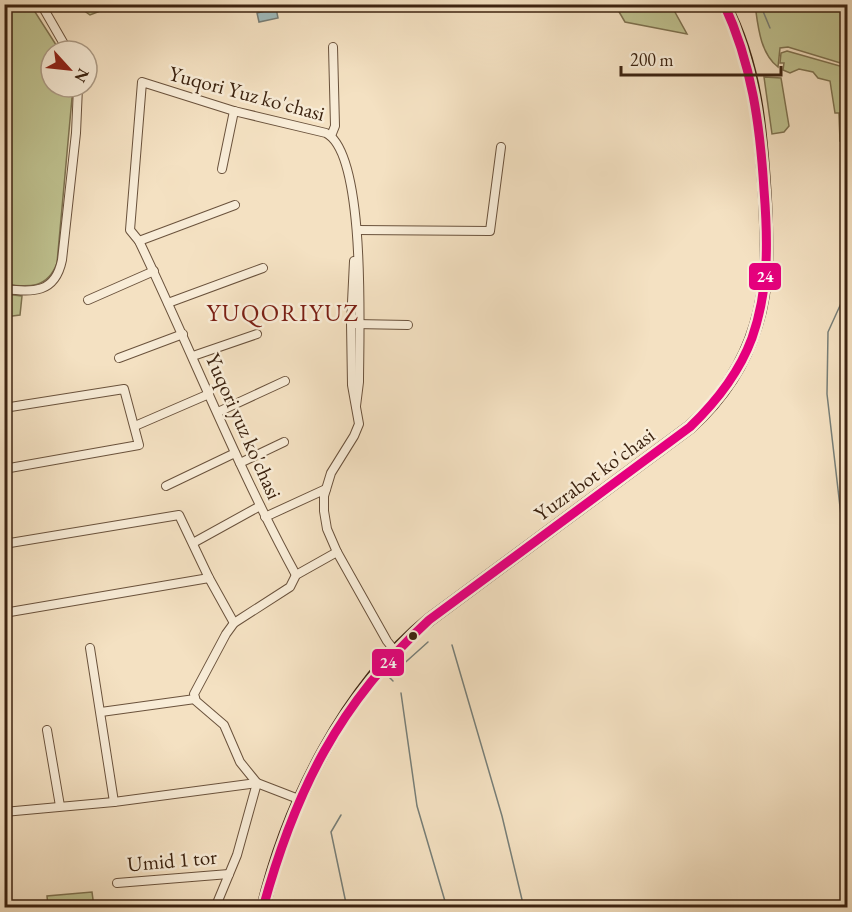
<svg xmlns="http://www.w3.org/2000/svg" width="852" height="912" viewBox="0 0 852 912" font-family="'EB Garamond',serif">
	<rect width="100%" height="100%" fill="#f4e1c2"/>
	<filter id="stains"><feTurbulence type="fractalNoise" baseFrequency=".00333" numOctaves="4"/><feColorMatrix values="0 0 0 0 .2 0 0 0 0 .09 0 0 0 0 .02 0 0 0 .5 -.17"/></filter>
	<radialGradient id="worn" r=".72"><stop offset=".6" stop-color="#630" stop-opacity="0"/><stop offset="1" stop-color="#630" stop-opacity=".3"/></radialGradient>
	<g fill="#bfc290" stroke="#7e7250" stroke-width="1.5">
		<path d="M4 5H33L35 12 60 51H51V87H73L57 263C48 288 29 288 5 284Z"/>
		<polygon points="76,5 116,5 90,15"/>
		<polygon points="615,5 671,5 687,34 625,22"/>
		<path d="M775 5H847V65L788 47 780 48 778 67C760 53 758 26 755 5Z"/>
		<polygon points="787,51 847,68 846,142 840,141 839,113 835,113 830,81 818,78 813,72 799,69 790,73 783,70 784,63 780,63 781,53"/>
		<polygon points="764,77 781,78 789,126 784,132 772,134"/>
		<polygon points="5,294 22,296 20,315 5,317"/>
		<polygon points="92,892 94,907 48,907 47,896"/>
	</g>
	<polygon fill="#9fbbbc" stroke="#777e77" stroke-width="1.5" points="276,8 278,18 259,22 257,13"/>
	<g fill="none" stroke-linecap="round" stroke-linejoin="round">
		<g stroke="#777e77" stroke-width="1.5">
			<polyline points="760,4 770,28"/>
			<polyline points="848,288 828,332 827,394 848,576"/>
			<polyline points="452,645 502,816 524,908"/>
			<polyline points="393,681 389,677 428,642"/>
			<polyline points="401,693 417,806 447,908"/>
			<polyline points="341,815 331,832 347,908"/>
		</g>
		<defs>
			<g id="minor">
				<polyline points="41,4 68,51"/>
				<polyline points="331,136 335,126 333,47"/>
				<polyline points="222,169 234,111"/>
				<polyline points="357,230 490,231 501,147"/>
				<polyline points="139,241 235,205"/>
				<polyline points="354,261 351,323 352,385 359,424 354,436 331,473 324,496 324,511 327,529 337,552 387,641 399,656"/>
				<path d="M4 289C33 292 55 294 62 260L76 133 78 87"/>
				<polyline points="88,300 154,271"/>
				<polyline points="168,303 263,268"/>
				<polyline points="355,324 408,325"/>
				<polyline points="193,356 257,334"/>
				<polyline points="119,358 183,334"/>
				<polyline points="4,408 124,389 139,445 4,469"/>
				<polyline points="218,412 285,381"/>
				<polyline points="135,426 209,394"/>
				<polyline points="240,463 284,442"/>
				<polyline points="166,486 235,453"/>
				<polyline points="265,517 326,489"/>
				<polyline points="193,543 260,506"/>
				<polyline points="4,544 179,515 209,578 234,623"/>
				<path d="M296 575C237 467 192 352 139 241L130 230 142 82 234 111 326 133C367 154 359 336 359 382L356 406"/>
				<polyline points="4,613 209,578"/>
				<polyline points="90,648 114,802"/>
				<polyline points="101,712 195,699"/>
				<polyline points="47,730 60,806"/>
				<polyline points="4,812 114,802 257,783 240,762 224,725 196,701 194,694 226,634 234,623 290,587 296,575 337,552"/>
				<polyline points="117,883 229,874"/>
				<polyline points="215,908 237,855 257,783 301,800"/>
			</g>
			<path id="major" d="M263 908C288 804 346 688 429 620L690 427C721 399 744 365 756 325 769 284 767 241 765 199 761 131 756 65 724 4"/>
		</defs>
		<use href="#minor" stroke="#6a523c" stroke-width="10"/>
		<use href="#major" stroke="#3c2310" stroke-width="14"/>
		<use href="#minor" stroke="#f8ecd7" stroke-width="8"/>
		<use href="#major" stroke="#f4e1c2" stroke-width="10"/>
		<defs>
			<path id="bus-1" d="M263 908C295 791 339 703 429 620L690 427C716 402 739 373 752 338 769 290 768 240 764 190 760 125 752 64 724 4"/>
		</defs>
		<use href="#bus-1" stroke="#f8ecd7" stroke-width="14"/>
		<use href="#bus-1" stroke="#e5007d" stroke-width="9"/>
	</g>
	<circle fill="#3c2310" stroke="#f8ecd7" stroke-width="2" cx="413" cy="636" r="5"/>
	<g text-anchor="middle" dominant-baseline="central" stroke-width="5" stroke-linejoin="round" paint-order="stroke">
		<g font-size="21" fill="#3c2310" stroke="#f8ecd7">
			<text transform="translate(247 93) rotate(15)">Yuqori Yuz ko'chasi</text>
			<text transform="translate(244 426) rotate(66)">Yuqori yuz ko'chasi</text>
			<text transform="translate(594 474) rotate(-36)">Yuzrabot ko'chasi</text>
			<text transform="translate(172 860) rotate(-5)">Umid 1 tor</text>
		</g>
		<g font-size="24" letter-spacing="1.5" fill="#7a1f14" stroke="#f8ecd7">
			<text x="283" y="312">YUQORIYUZ</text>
		</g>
	</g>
	<g stroke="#f8ecd7" stroke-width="2">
		<rect x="748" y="262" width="34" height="29" rx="6" fill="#e5007d"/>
		<rect x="371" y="648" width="34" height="29" rx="6" fill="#e5007d"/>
	</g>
	<g font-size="16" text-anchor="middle" font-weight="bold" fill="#fff">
		<text x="765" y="282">24</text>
		<text x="388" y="668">24</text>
	</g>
	<rect width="852" height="912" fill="none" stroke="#f4e1c2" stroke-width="24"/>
	<rect x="6" y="6" width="840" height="900" fill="none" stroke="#3c2310" stroke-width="3"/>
	<rect x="12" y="12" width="828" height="888" fill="none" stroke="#3c2310" stroke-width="1.5"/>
	<g transform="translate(69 69) rotate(117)"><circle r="28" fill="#f8ecd7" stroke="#ad9c87" stroke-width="1.5"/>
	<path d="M0-4.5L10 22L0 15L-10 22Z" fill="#8f2418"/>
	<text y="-9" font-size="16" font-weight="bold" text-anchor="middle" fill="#3c2310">N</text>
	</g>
	<path d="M621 66v9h160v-9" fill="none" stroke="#3c2310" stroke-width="3"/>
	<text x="630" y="66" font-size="18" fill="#3c2310" stroke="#f8ecd7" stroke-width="4.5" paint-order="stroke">200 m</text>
	<rect width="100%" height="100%" filter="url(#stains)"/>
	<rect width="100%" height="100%" fill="url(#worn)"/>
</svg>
